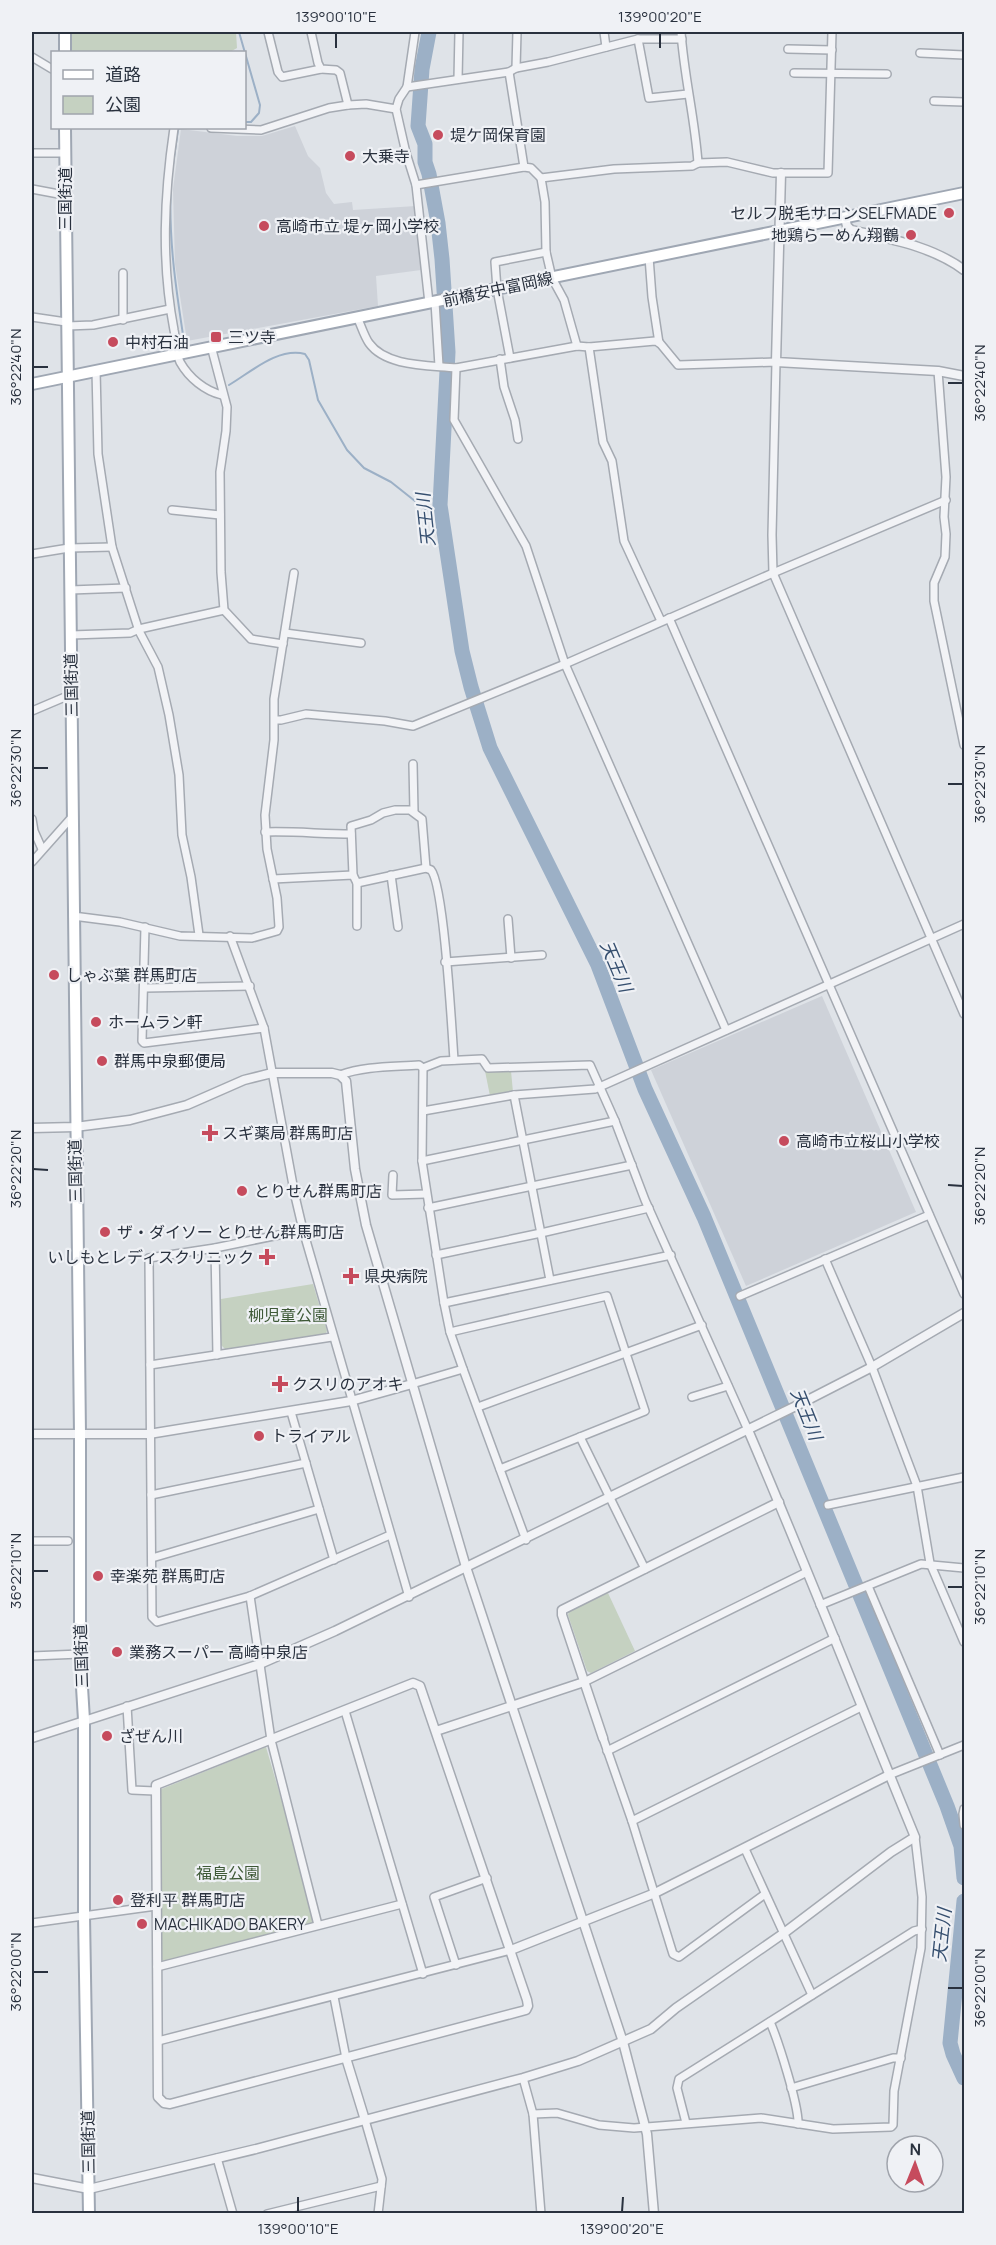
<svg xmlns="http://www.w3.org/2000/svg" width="996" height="2245" viewBox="0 0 996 2245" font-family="Manrope,'Noto Sans JP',sans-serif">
	<rect width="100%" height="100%" fill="#dfe3e8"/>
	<g fill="#ced2d9">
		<polygon points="295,126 308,156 320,168 326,193 334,204 352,202 353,210 416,206 416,223 421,270 376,276 378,306 187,341 175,264 173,189 181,129 237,136 262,136"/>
		<polygon points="822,996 916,1212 746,1286 651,1070"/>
	</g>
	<g fill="#c5d1c1">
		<polygon points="71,32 236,32 237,48 230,52 71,52"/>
		<polygon points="485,1071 511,1071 513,1092 490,1096"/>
		<polygon points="313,1284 327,1331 324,1336 226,1350 221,1345 221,1299"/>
		<polygon points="608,1593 635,1651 591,1673 587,1671 568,1615 569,1611"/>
		<polygon points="266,1747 318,1925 157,1967 159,1790"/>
	</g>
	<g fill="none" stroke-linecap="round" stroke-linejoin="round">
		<g stroke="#9cb0c6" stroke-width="2">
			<polyline points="239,32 260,105 259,113 251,122 244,122"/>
			<path d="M181 128 178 129C176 147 172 166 171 184 168 236 176 290 184 341"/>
			<path d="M229 385C251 372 278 347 305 354L309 360 318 400 347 450 364 468 391 482 425 509 440 505"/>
		</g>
		<g stroke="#9cb0c6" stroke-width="15">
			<polyline points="429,32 422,69 418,126 425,144 425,162 429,174 438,223 442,259 448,352 440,505 462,651 471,687 490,748 598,965 645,1089 704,1217 947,1806 961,1846 964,1878"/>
			<polyline points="964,1901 950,2043 953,2054 964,2078"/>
		</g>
		<defs>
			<g id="minor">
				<polyline points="268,32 278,72 282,77 321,69"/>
				<polyline points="311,32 318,63 321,69 336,70 340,73 348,105"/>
				<polyline points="415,32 407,87 399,99 396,109 406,153 416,185 429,303"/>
				<polyline points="604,32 606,47"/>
				<path d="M681 32C684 76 695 119 698 163L727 162 773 173H828L832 32"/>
				<polyline points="638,39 649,98 688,94"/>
				<polyline points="788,49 832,50"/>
				<polyline points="920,53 964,55"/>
				<polyline points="32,57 52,69"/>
				<polyline points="516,68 517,32"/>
				<polyline points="509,72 524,167 531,168 541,178 545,202 546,252 552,278 564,300 577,346"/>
				<polyline points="794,73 887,74"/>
				<polyline points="458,79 459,32"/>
				<polyline points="407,87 509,72 516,68 548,62 638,39 682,39"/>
				<polyline points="934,101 964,102"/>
				<path d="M174 128C164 196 161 262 174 330 176 339 176 354 180 362 189 378 205 391 222 395"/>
				<polyline points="211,128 261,130 329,108 348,105 366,104 396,109"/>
				<polyline points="32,153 65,153"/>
				<polyline points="541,178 614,169 692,166 698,163"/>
				<polyline points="416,185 524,167"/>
				<polyline points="32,189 64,195"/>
				<polyline points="649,257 652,297 659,343"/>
				<polyline points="435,302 439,366"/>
				<polyline points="32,317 66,322"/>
				<path d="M357 317C361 325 364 336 369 343 386 367 429 365 456 368L577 346 589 347 655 341 659 342 678 365 776 362 772 535 773 573 964 1014"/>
				<polyline points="123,320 123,273"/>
				<polyline points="67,326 93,325 170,309"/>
				<polyline points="211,346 227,407 226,431 220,472 221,572 224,610 251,639 283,644"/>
				<polyline points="589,347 603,442 612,461 624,541 661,621"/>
				<polyline points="510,358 497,289 495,262 546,252"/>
				<polyline points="500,359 504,387 515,420 518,439"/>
				<polyline points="456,368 454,420 526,546 565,664 726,1030"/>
				<polyline points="96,370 98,454 112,547 139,631 158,667 169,715 179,775 182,835 191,877 199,935"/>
				<polyline points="938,371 946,477 944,517 946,534 945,557 934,583 934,601 964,745"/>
				<polyline points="172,510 220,515"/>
				<polyline points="32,554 69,548 112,547"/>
				<polyline points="70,590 126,588"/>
				<polyline points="669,618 964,1294"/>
				<polyline points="285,633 361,643"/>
				<polyline points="71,635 130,633 139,629 224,610"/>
				<polyline points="32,711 72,694"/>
				<polyline points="275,720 281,720 306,714 385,721 413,726 565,664 773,573 946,500"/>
				<polyline points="413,764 414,812"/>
				<polyline points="32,819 34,831 42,849"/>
				<path d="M265 832C294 831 322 834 351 834"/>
				<polyline points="32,862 72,817"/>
				<polyline points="353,875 351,826 371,820 383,813 395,810 410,810 422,819 426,868"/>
				<polyline points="391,875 398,927"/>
				<path d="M273 879 353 875 357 883 426 868 431 870C444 885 452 1031 454 1060"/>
				<polyline points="357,883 357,926"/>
				<polyline points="73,916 120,922 180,936 252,938 277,931 279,927 277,898 267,849 265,815 274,740 274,699 294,573"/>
				<polyline points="508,919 511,958"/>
				<polyline points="145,927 142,1041 144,1043 264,1028"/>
				<polyline points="230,936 264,1028 295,1196 303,1230 409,1597"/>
				<polyline points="445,962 542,955"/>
				<polyline points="145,988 250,986"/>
				<polyline points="423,1068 441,1061 482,1059 488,1068 590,1065 615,1121 645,1200 748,1430"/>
				<path d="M340 1075C365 1066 393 1067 419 1065L423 1068 422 1161 444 1303 450 1332 463 1369 526 1540"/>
				<polyline points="514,1095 550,1280"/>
				<polyline points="423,1111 514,1095 595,1089 964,924"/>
				<polyline points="422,1161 615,1121"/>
				<polyline points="393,1175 392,1195 426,1194"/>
				<polyline points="428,1208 632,1165"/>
				<polyline points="303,1230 215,1248 149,1258 152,1617 157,1622 250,1596 390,1535"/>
				<polyline points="215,1248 217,1355"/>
				<polyline points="436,1255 541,1233 649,1208"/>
				<polyline points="825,1259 872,1367 917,1486 930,1563 964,1642"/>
				<polyline points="740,1296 929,1215"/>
				<polyline points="444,1303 671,1255"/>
				<polyline points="450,1332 607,1296 645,1411 500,1469"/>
				<polyline points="150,1365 332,1337"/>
				<polyline points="412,1384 463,1369"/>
				<polyline points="692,1397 728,1386"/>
				<polyline points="478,1407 702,1325"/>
				<polyline points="291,1412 334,1560"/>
				<polyline points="580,1437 645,1569"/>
				<polyline points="151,1495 306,1463"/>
				<polyline points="828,1505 964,1477"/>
				<polyline points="32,1541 68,1541"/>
				<polyline points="152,1558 319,1509"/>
				<polyline points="868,1586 940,1755"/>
				<polyline points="250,1596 271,1740 318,1925"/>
				<polyline points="820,1605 921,1564 964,1568"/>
				<polyline points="32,1656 80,1654"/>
				<polyline points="584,1682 807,1572"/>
				<polyline points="127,1706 132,1790 155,1791"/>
				<polyline points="345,1711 423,1974"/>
				<polyline points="603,1738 632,1821 673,1954 679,1957 765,1894"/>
				<polyline points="607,1751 835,1638"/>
				<polyline points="889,1775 964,1745"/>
				<polyline points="964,1809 963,1814 964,1825"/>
				<polyline points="632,1821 861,1707"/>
				<polyline points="745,1849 812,1995"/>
				<polyline points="32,1923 156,1906"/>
				<polyline points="456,1965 434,1897 487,1878"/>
				<polyline points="157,1967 402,1904"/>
				<polyline points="334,1997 346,2058"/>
				<path d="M770 2022C778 2040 799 2106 798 2124"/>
				<polyline points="158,2041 511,1950"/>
				<polyline points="523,2078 533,2114 541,2214"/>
				<polyline points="791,2088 893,2058 901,2058"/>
				<polyline points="533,2114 557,2113 599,2125 634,2128 761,2118 833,2129 891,2127 893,2125 894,2091 921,1948 922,1897 915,1837"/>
				<polyline points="365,2120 382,2179 378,2214"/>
				<polyline points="686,2123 677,2088 679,2079 914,1931 922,1929"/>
				<polyline points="217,2158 233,2214"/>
				<polyline points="267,2214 381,2186"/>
			</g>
			<g id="tertiary">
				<polyline points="781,173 776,362 938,371 964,376"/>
				<path d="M845 218 847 226 851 230C890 239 932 246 964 270"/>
				<polyline points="32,1128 75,1127 130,1120 187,1105 244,1080 272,1073 332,1073 340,1075 346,1081 355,1169 366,1225 466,1567 623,2042 647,2134 654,2214"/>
				<polyline points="32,1434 149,1434 351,1401 412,1384"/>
				<polygon points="413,1683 420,1686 527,2000 528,2006 526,2010 170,2104 164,2103 158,2097 156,1785"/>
				<polyline points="436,1731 584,1682"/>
				<polyline points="32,1738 260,1664 335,1631 798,1405 872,1367 964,1313"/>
				<polyline points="603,1738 562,1615 562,1610 779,1502"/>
				<polyline points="511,1950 655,1893 889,1775"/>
				<polyline points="346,2058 365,2120"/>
				<path d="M32 2178 89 2189 256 2149 523 2078 578 2061 651 2029 676 2008 784 1933 891 1852 915 1837C859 1701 806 1565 748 1430"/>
			</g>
			<g id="primary">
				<polyline points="65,52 65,32"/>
				<polyline points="65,128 80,1434 80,1654 84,1720 84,1916 89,2214"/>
				<polyline points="32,384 964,193"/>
			</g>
		</defs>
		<use href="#minor" stroke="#a5aab2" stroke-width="10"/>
		<use href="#tertiary" stroke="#a5aab2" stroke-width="11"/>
		<use href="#primary" stroke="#9fa7b3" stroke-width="14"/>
		<use href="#minor" stroke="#f2f3f6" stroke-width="7"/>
		<use href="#tertiary" stroke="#f2f3f6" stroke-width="8"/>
		<use href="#primary" stroke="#fff" stroke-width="10"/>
	</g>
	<path fill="none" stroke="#29313e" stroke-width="2" d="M336 48V33M660 48V33M33 367H48M948 383H963M33 768H48M948 784H963M33 1169 48 1170M948 1185 963 1186M33 1571H48M948 1587H963M33 1972H48M948 1988H963M298 2212V2197M622 2212 623 2197"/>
	<g fill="#c64b5d" stroke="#eff1f5" stroke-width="2">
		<circle cx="438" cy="135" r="6"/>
		<circle cx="350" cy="156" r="6"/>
		<circle cx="949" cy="213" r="6"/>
		<circle cx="264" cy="226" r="6"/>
		<circle cx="911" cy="235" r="6"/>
		<rect x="210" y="331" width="12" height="12" rx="3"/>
		<circle cx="113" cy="342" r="6"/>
		<circle cx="54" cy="975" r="6"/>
		<circle cx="96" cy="1022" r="6"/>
		<circle cx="102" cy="1061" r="6"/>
		<path d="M207 1124h6v6h6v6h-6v6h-6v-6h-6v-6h6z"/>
		<circle cx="784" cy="1141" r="6"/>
		<circle cx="242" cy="1191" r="6"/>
		<circle cx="105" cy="1232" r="6"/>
		<path d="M264 1248h6v6h6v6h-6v6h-6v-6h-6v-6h6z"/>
		<path d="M348 1267h6v6h6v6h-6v6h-6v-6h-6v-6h6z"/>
		<path d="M277 1375h6v6h6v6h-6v6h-6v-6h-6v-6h6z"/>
		<circle cx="259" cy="1436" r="6"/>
		<circle cx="98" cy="1576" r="6"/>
		<circle cx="117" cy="1652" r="6"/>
		<circle cx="107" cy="1736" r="6"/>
		<circle cx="118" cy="1900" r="6"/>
		<circle cx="142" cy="1924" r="6"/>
	</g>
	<g text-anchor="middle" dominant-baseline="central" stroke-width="4.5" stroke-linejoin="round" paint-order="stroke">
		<g font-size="16" fill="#29313e" stroke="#eff1f5" text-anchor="start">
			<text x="450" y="135">堤ケ岡保育園</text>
			<text x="362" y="156">大乗寺</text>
			<text x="937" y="213" text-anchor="end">セルフ脱毛サロンSELFMADE</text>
			<text x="276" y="226">高崎市立 堤ヶ岡小学校</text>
			<text x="899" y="235" text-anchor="end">地鶏らーめん翔鶴</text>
			<text x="228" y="337">三ツ寺</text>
			<text x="125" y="342">中村石油</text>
			<text x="66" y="975">しゃぶ葉 群馬町店</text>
			<text x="108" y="1022">ホームラン軒</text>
			<text x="114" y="1061">群馬中泉郵便局</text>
			<text x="222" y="1133">スギ薬局 群馬町店</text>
			<text x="796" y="1141">高崎市立桜山小学校</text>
			<text x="254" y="1191">とりせん群馬町店</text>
			<text x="117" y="1232">ザ・ダイソー とりせん群馬町店</text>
			<text x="254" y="1257" text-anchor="end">いしもとレディスクリニック</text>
			<text x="364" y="1276">県央病院</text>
			<text x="292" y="1384">クスリのアオキ</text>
			<text x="271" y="1436">トライアル</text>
			<text x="110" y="1576">幸楽苑 群馬町店</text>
			<text x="129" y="1652">業務スーパー 高崎中泉店</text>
			<text x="119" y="1736">ざぜん川</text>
			<text x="130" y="1900">登利平 群馬町店</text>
			<text x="154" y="1924">MACHIKADO BAKERY</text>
		</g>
		<g font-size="16" fill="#29313e" stroke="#eff1f5">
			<text transform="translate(65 199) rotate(-90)">三国街道</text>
			<text transform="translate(498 289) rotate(-12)">前橋安中富岡線</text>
			<text transform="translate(71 685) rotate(-91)">三国街道</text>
			<text transform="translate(75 1171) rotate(-91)">三国街道</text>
			<text transform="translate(81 1656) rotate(-92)">三国街道</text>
			<text transform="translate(88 2142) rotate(-91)">三国街道</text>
		</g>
		<g font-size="16" fill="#3e5937" stroke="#eff1f5">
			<text x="288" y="1315">柳児童公園</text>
			<text x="228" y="1873">福島公園</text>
		</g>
		<g font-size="18" font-style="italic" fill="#364f6f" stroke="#eff1f5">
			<text transform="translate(425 520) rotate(-96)">天王川</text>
			<text transform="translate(617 966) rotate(67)">天王川</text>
			<text transform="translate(807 1414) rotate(68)">天王川</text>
			<text transform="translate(941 1935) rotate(-84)">天王川</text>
		</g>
	</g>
	<rect width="996" height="2245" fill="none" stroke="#eff1f5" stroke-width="66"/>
	<rect x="51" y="51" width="195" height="78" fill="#eff1f5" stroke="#a0a4ac" stroke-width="1.5"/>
	<rect x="63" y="70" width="30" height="9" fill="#ffffff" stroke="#a0a4ac" stroke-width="1.5"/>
	<text x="105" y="81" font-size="18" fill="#29313e">道路</text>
	<rect x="63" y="96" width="30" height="18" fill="#c5d1c1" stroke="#a0a4ac" stroke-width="1.5"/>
	<text x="105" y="111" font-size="18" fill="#29313e">公園</text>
	<g transform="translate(915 2164) rotate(1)"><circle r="28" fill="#eff1f5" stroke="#a0a4ac" stroke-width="1.5"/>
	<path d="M0-4.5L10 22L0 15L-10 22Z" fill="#c64b5d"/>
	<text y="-9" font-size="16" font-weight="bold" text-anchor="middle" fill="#29313e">N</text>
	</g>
	<rect x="33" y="33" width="930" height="2179" fill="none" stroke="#29313e" stroke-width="2"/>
	<g font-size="15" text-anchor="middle" fill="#29313e">
		<text x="336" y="22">139°00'10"E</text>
		<text x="660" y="22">139°00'20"E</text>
		<text transform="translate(16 367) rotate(-90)" y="5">36°22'40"N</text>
		<text transform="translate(980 383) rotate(-90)" y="5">36°22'40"N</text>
		<text transform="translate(16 768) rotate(-90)" y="5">36°22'30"N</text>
		<text transform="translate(980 784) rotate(-90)" y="5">36°22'30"N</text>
		<text transform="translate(16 1169) rotate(-90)" y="5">36°22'20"N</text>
		<text transform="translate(980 1186) rotate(-90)" y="5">36°22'20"N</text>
		<text transform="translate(16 1571) rotate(-90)" y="5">36°22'10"N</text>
		<text transform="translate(980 1587) rotate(-90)" y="5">36°22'10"N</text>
		<text transform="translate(16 1972) rotate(-90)" y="5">36°22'00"N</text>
		<text transform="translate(980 1988) rotate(-90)" y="5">36°22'00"N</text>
		<text x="298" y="2234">139°00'10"E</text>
		<text x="622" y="2234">139°00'20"E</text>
	</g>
</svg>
